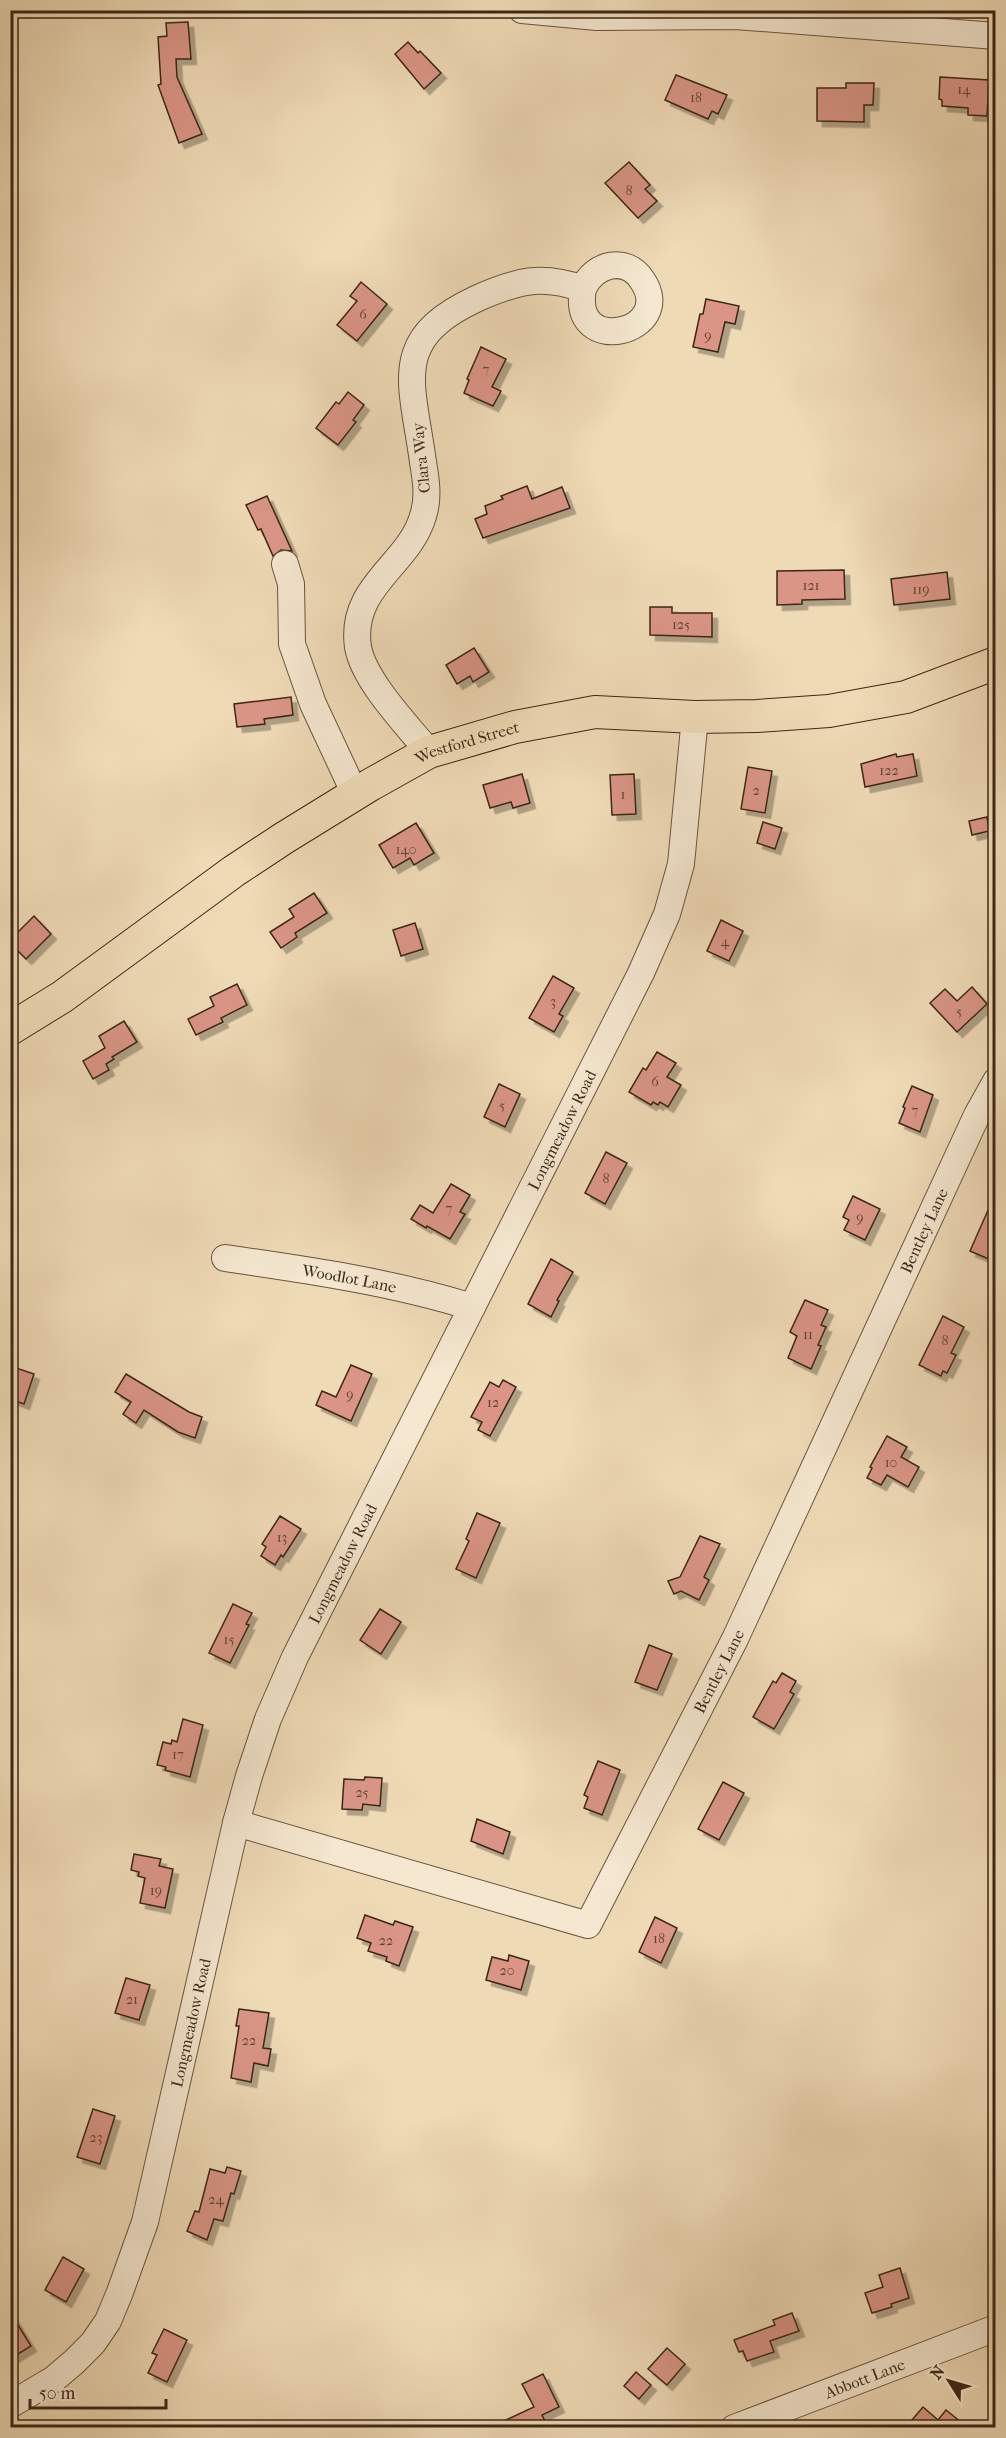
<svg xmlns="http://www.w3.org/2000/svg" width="1006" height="2438" viewBox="0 0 1006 2438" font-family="'IM FELL French Canon',serif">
	<defs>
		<filter id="shadow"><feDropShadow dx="5.5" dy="5.5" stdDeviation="0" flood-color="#0004"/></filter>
	</defs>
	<rect width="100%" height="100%" fill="#efdab6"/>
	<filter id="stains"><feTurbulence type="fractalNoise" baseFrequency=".00333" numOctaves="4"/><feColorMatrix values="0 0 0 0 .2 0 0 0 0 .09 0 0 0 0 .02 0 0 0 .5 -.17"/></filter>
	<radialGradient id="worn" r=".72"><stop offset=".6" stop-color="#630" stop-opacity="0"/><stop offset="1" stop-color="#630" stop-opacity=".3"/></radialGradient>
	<g fill="#da9586" stroke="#3c2716" stroke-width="1.5" filter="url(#shadow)">
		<polygon points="188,22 191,59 176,59 177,77 202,134 179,143 158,85 161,84 158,37 167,36 166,23"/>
		<polygon points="408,42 418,53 420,51 441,73 424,89 395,54"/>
		<polygon points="676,75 727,95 718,114 712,111 708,119 665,100"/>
		<polygon points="940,77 989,80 987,116 968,115 968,108 942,106 942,100 939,99"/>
		<polygon points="846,83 874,83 873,105 864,105 864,122 817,121 817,88 846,88"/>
		<polygon points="629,162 650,185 645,189 657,201 638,218 605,183"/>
		<polygon points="361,282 387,304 357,341 337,325 357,301 350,296"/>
		<polygon points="706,299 739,306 735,324 725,322 718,352 693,347 700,314 703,314"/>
		<polygon points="481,347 506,359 492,387 501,391 493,406 464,393 469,380 467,379"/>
		<polygon points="348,392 364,405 353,420 356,422 338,445 316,428 336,402 339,404"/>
		<polygon points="527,486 532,499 562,487 570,508 483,538 475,519 487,514 485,506 503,499 501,496"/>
		<polygon points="267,496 292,551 281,550 273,556 261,529 258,530 246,505"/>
		<polygon points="844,570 845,599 802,600 802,604 777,605 777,571"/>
		<polygon points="947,572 950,599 894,605 891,579"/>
		<polygon points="650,607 672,607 672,613 712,613 712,637 650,635"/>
		<polygon points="474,648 489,672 473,682 470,676 457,684 446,665"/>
		<polygon points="291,697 293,715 264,719 265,724 237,727 234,704"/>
		<polygon points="896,754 897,757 913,754 917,776 865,787 861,764"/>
		<polygon points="748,767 772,771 765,813 741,809"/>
		<polygon points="522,774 530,803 513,808 511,802 490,808 483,785"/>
		<polygon points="634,774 636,814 612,815 610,775"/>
		<polygon points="987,817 989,831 972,835 969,821"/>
		<polygon points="763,822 782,828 775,849 757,843"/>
		<polygon points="416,823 434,853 414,865 410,858 393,868 379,845"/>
		<polygon points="314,893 327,913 295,933 297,937 281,948 270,932 294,917 289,909"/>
		<polygon points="34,916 51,934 26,959 10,943 10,940"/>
		<polygon points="721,920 743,931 729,961 707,951"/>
		<polygon points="415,923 423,949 401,956 393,930"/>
		<polygon points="553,976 574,988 559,1014 563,1016 554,1032 529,1018"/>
		<polygon points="237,984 247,1005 221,1018 223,1022 196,1035 188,1019 214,1006 210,997"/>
		<polygon points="972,987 987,1004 957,1032 930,1003 945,989 957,1001"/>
		<polygon points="124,1021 137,1042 112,1057 114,1059 106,1064 109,1070 93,1079 83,1061 105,1048 99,1036"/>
		<polygon points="657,1052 676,1063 667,1077 681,1085 668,1107 660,1102 658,1105 653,1102 651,1105 629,1092 643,1068 646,1070"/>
		<polygon points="499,1084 520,1094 505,1127 484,1117"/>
		<polygon points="912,1086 933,1095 920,1132 899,1123 905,1108 903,1107"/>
		<polygon points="606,1152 627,1163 605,1204 585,1193"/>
		<polygon points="451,1184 470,1195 460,1212 465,1214 450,1239 427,1226 426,1228 411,1219 420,1205 433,1213"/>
		<polygon points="996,1192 996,1250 991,1260 970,1251"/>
		<polygon points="853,1196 880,1209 865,1240 844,1230 849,1220 843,1217"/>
		<polygon points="551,1259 573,1272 557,1300 559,1301 551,1317 528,1304"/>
		<polygon points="805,1300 828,1310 821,1325 826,1327 818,1345 821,1346 811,1369 788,1358 797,1336 790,1332"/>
		<polygon points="943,1316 964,1327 951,1353 956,1355 947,1373 943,1371 941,1376 919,1365"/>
		<polygon points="351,1365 372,1374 351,1421 316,1405 322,1391 336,1397"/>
		<polygon points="10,1366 34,1374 24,1404 10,1399"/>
		<polygon points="126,1374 189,1412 202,1417 195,1438 178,1432 144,1410 136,1423 123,1414 131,1402 115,1392"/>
		<polygon points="503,1380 516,1387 490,1436 478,1430 482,1422 471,1417 490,1382 499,1387"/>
		<polygon points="887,1436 907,1447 901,1457 919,1467 908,1487 887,1475 881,1485 867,1478 872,1468 870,1467"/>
		<polygon points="477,1513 500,1523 476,1578 456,1569 469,1541 466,1539"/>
		<polygon points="280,1516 301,1529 283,1557 281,1555 275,1565 261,1556 266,1547 262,1544"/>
		<polygon points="700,1536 720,1544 704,1577 709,1580 699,1600 681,1591 674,1594 668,1581 680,1577"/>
		<polygon points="233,1604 252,1613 246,1624 249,1625 230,1663 209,1653"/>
		<polygon points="380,1609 401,1622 381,1654 360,1640"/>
		<polygon points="649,1645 672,1654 657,1690 635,1682"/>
		<polygon points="782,1673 796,1681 790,1692 794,1694 774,1729 753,1717 773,1681 776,1683"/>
		<polygon points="183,1719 203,1725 190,1777 165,1770 166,1767 157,1765 163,1742 171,1744 172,1740 177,1742"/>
		<polygon points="598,1761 620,1770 602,1815 584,1808 588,1797 584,1795"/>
		<polygon points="365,1777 382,1778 380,1806 363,1804 362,1810 342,1809 344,1779 364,1780"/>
		<polygon points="723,1782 744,1793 719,1840 698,1829"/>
		<polygon points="477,1819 510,1832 503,1854 471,1841"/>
		<polygon points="134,1854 161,1859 159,1866 173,1869 165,1908 140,1903 145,1878 138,1876 139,1872 131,1870"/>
		<polygon points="365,1915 393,1925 395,1921 413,1927 399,1966 386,1961 387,1957 368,1951 371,1943 357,1938"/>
		<polygon points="655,1917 677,1928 661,1963 639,1952"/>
		<polygon points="509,1955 529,1961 521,1990 486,1980 492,1957 508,1961"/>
		<polygon points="126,1978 150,1985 139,2020 115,2013"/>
		<polygon points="239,2009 269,2013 263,2048 271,2049 268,2066 254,2063 251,2082 231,2078 239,2026 236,2026"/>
		<polygon points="93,2109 115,2116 100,2164 77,2157"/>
		<polygon points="227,2167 241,2171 234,2194 231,2193 223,2221 214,2219 207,2240 187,2231 195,2211 199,2212 210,2169 225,2173"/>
		<polygon points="63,2257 84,2269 66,2302 45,2290"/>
		<polygon points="900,2268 909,2298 891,2304 892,2307 872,2313 865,2293 883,2287 879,2275"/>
		<polygon points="10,2312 31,2346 10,2359"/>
		<polygon points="792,2313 799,2331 770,2341 774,2352 747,2361 743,2351 739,2352 734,2340 775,2325 773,2320"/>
		<polygon points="164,2329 187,2340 167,2382 148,2373 157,2355 152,2353"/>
		<polygon points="667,2348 685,2364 667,2385 648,2369"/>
		<polygon points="636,2372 651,2385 639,2399 624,2386"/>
		<polygon points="543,2374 559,2407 542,2415 548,2427 491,2427 534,2407 522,2384"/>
		<polygon points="923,2407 938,2420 946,2410 967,2427 906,2427"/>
	</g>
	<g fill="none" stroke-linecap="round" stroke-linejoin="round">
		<defs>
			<g id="minor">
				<polyline points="522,10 597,17 735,16 996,36"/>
				<polyline points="285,564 291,584 292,644 313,704 355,794"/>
				<path d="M429 752C407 725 364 681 358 647 349 586 409 565 423 516 429 498 426 480 423 462 412 381 389 339 478 298 517 281 541 274 583 289 570 359 678 332 642 280 626 255 593 264 583 289"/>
				<path id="s1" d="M225 1258C308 1270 392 1282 472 1307"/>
				<path id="s2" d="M236 1823 588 1925 735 1639 977 1115 996 1081"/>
				<path id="s3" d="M10 2405 54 2379 74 2362 93 2343 108 2321 120 2292 145 2222 236 1823 249 1776 268 1719 295 1657 641 973 667 914 681 864 695 717"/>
				<path id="s4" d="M734 2428 996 2328"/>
			</g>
			<g id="major">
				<path id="s5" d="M10 1029 62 997 234 871 284 838 370 785 429 752 515 727 595 712 695 717 757 716 829 711 906 697 996 663"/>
			</g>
		</defs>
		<use href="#minor" stroke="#69543e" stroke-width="28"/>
		<use href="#major" stroke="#3c2716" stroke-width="34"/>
		<use href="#minor" stroke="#f5e7d0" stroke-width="26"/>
		<use href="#major" stroke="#efdab6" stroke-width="32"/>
	</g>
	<g text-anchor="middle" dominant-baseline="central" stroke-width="6" stroke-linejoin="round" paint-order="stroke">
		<g font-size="14" fill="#644232">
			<text x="964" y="89">14</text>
			<text x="696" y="97">18</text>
			<text x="629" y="190">8</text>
			<text x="363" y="314">6</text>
			<text x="708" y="335">9</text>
			<text x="486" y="369">7</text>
			<text x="811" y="585">121</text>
			<text x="921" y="589">119</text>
			<text x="681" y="624">125</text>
			<text x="889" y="770">122</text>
			<text x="756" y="790">2</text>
			<text x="623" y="794">1</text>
			<text x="406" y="849">140</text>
			<text x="725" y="941">4</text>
			<text x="553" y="1001">3</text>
			<text x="959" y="1011">5</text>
			<text x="655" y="1081">6</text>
			<text x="502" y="1105">5</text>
			<text x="915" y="1110">7</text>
			<text x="606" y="1178">8</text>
			<text x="449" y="1208">7</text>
			<text x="860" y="1217">9</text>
			<text x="808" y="1334">11</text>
			<text x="945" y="1340">8</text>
			<text x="350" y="1394">9</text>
			<text x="493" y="1402">12</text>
			<text x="891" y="1462">10</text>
			<text x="282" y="1537">13</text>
			<text x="229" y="1639">15</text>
			<text x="178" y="1754">17</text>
			<text x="362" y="1792">25</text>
			<text x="156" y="1890">19</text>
			<text x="659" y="1938">18</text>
			<text x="386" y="1940">22</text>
			<text x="507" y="1970">20</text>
			<text x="132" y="1999">21</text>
			<text x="249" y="2040">22</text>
			<text x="96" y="2137">23</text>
			<text x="216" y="2199">24</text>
		</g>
		<g font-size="16" fill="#3c2716" stroke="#f5e7d0">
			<text transform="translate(421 458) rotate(-96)">Clara Way</text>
			<text stroke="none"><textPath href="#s5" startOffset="542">Westford Street</textPath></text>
			<text stroke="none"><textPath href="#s3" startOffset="1413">Longmeadow Road</textPath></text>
			<text stroke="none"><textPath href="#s2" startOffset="1138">Bentley Lane</textPath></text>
			<text stroke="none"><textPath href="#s1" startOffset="126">Woodlot Lane</textPath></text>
			<text stroke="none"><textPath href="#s3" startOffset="927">Longmeadow Road</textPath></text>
			<text stroke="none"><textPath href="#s2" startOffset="652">Bentley Lane</textPath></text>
			<text stroke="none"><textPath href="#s3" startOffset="441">Longmeadow Road</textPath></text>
			<text stroke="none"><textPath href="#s4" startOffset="140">Abbott Lane</textPath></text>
		</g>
	</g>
	<rect width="1006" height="2438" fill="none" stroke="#efdab6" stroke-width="36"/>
	<rect x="12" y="12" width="982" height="2414" fill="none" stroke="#3c2716" stroke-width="3"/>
	<rect x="18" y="18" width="970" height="2402" fill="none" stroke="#3c2716" stroke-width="1.5"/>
	<g transform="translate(949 2381) rotate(307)" stroke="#f5e7d0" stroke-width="4.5" paint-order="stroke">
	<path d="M0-4.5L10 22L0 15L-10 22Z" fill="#3c2716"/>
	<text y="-9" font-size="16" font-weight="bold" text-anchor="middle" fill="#3c2716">N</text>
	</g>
	<path d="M30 2399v9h136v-9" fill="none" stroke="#3c2716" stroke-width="3"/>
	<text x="39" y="2399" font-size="18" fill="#3c2716" stroke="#f5e7d0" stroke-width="4.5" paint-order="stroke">50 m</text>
	<rect width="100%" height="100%" filter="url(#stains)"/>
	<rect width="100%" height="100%" fill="url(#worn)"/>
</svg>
